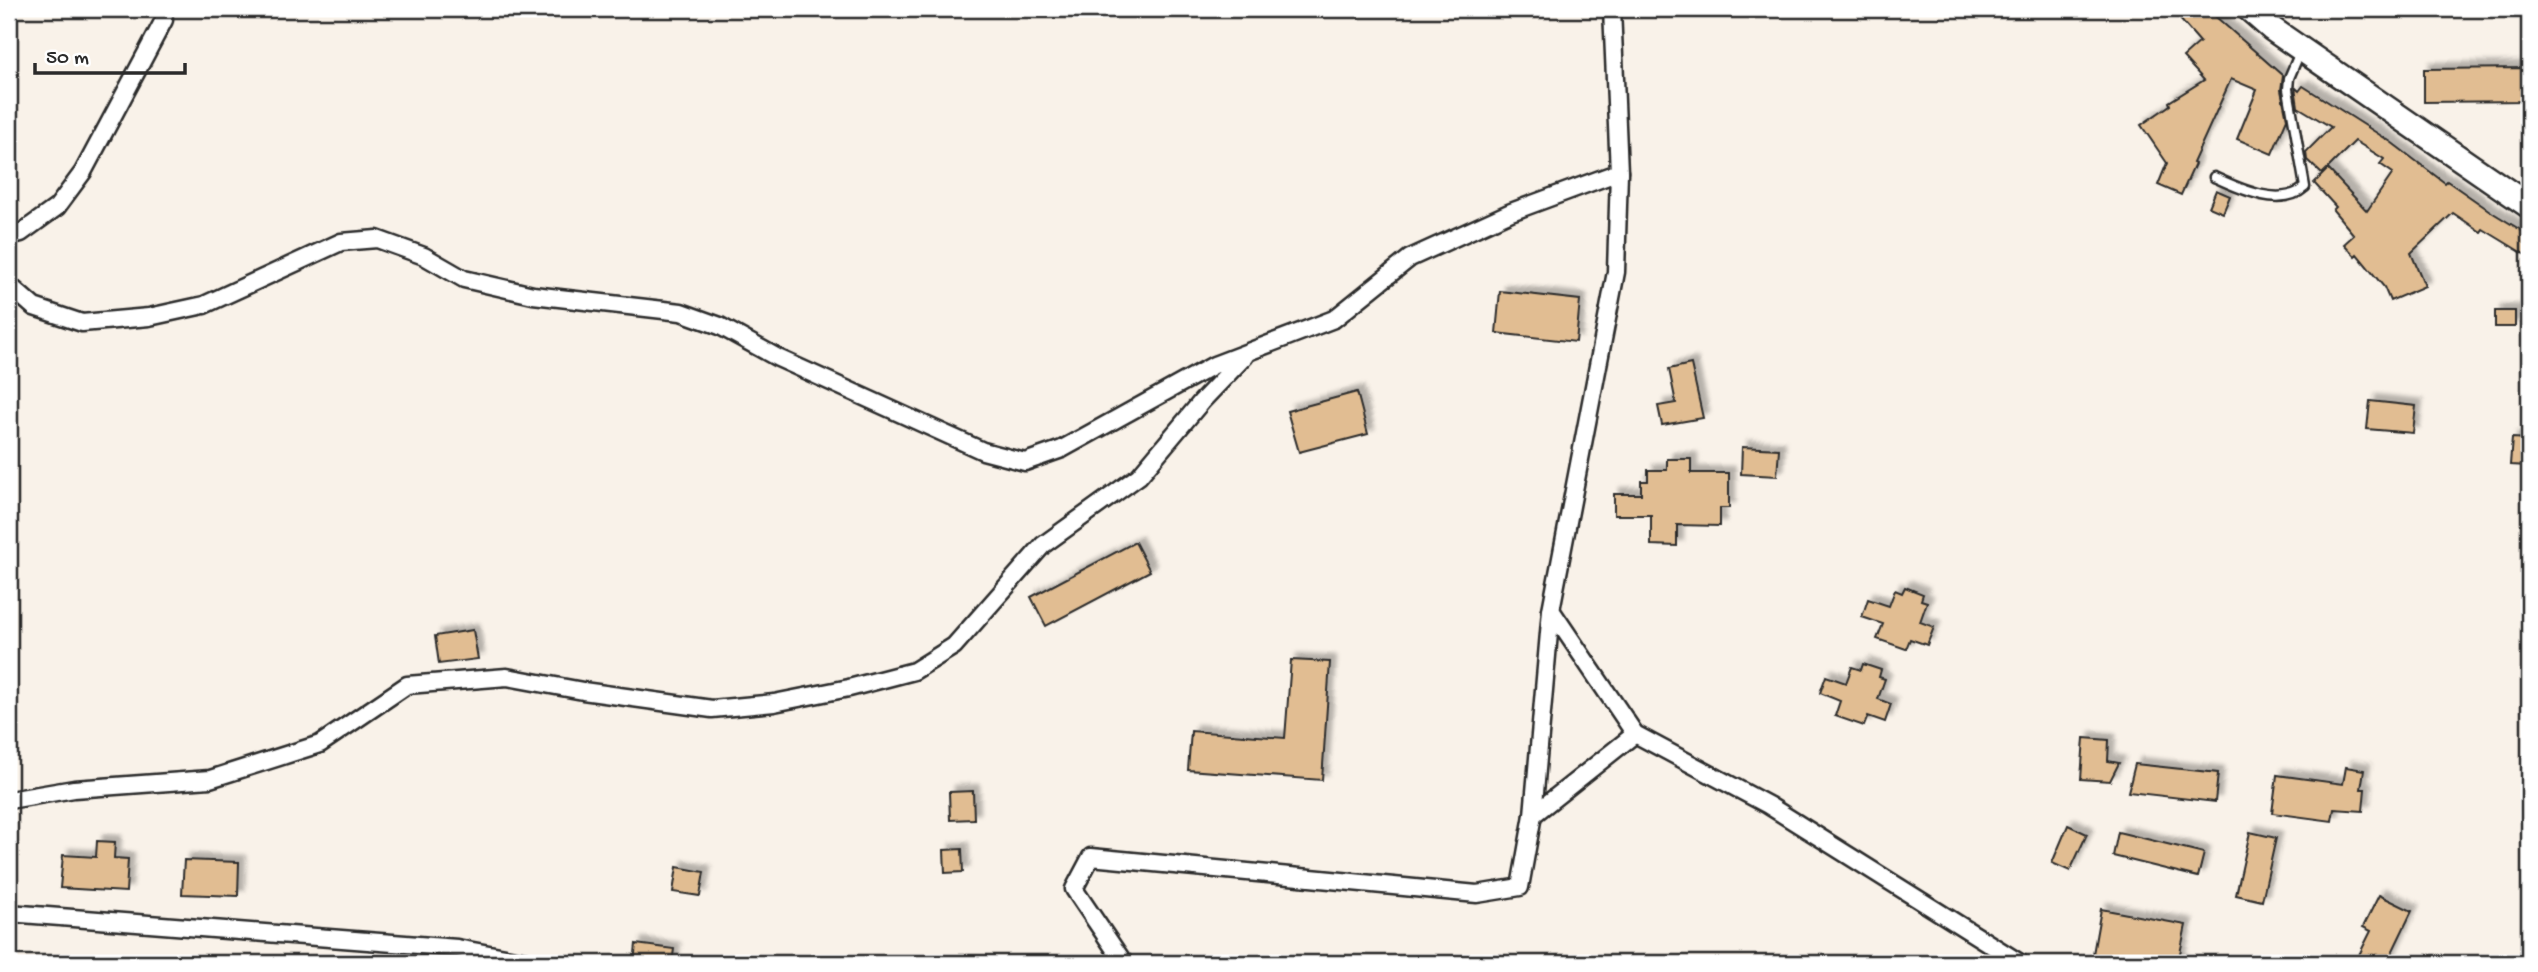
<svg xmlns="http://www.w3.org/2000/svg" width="2538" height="972" viewBox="0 0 2538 972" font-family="'Gochi Hand',sans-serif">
	<defs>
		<filter id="shadow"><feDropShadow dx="6" dy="-6" stdDeviation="2" flood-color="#0004"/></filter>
	</defs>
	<rect width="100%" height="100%" fill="#f9f2e9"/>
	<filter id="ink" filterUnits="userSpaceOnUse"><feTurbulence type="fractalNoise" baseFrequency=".0143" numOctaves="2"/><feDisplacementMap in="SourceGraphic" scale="14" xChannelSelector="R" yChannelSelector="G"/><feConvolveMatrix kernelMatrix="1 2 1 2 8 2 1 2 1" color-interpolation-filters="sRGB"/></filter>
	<g filter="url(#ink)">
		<g fill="#e1bd92" stroke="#2b2b2b" stroke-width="2" filter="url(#shadow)">
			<polygon points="2171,9 2207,9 2283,76 2281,90 2287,119 2272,154 2237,139 2257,90 2231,79 2193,163 2195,164 2181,195 2158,185 2167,163 2141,125 2170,105 2169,102 2204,80 2183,57 2200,42"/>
			<polygon points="2529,68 2529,101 2424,102 2424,69"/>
			<polygon points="2303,86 2391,142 2445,183 2447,181 2493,213 2529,235 2529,257 2483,229 2481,232 2453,213 2411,253 2425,286 2390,301 2384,287 2357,254 2355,256 2344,244 2354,235 2333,210 2336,207 2314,183 2328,169 2367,211 2393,173 2380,164 2384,159 2355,141 2322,174 2307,160 2306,152 2331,127 2298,107 2295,87 2299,91"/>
			<polygon points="2216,190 2230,196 2223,213 2209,207"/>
			<polygon points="1500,291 1580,300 1576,342 1496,333"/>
			<rect x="2495" y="311" width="20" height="16"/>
			<polygon points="1691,364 1703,418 1662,425 1658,406 1676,403 1669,369"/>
			<polygon points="1357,392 1368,434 1299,452 1287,411"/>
			<polygon points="2370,401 2416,406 2413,433 2367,429"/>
			<polygon points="2512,438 2529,439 2529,466 2510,465"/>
			<polygon points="1742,447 1779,449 1777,476 1741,474"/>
			<polygon points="1667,459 1691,459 1691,473 1729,473 1729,508 1720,508 1720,526 1677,525 1677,546 1651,545 1651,515 1614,515 1614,494 1641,494 1641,481 1648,481 1648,470 1667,470"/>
			<polygon points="1135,542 1150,571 1046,626 1031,597"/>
			<polygon points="1905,587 1923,594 1921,600 1927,602 1920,622 1934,627 1927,645 1910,639 1906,649 1877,639 1883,624 1862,617 1868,599 1889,606 1895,590 1902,593"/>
			<polygon points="473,630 478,659 439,664 435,636"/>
			<polygon points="1291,660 1330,662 1322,780 1188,770 1191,731 1285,738"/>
			<polygon points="1863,664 1881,670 1879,677 1885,679 1878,699 1891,704 1885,722 1868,716 1864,726 1835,716 1840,701 1820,693 1826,676 1846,683 1852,667 1861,670"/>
			<polygon points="2084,738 2109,740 2108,761 2119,763 2110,781 2081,779"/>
			<polygon points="2135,764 2218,773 2215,802 2128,792"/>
			<polygon points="2346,767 2364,770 2361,789 2365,789 2363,811 2334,809 2332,821 2272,813 2277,775 2343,784"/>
			<polygon points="973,791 974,819 950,820 949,792"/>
			<polygon points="2068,825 2087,834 2070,871 2052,863"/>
			<polygon points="2118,832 2204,853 2198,877 2113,856"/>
			<polygon points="2250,832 2276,838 2262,901 2236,895"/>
			<polygon points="97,841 115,842 114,858 128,859 126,892 60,888 63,855 96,857"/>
			<polygon points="962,849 963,872 945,873 944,850"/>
			<polygon points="184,860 239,862 238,896 182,894"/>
			<polygon points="677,867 704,872 700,896 673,892"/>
			<polygon points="2379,895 2412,911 2387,963 2355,963 2371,931 2363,927"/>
			<polygon points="2101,909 2186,925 2178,963 2143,963 2093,954"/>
			<polygon points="636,944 674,949 672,963 634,963"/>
		</g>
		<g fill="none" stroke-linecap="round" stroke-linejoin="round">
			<defs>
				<path id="lane" d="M2214 177C2238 188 2281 209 2305 187L2288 89 2289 78 2300 52"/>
				<g id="street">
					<polyline points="9,236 21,233 57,207 83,172 164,20 163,9"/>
					<polyline points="9,285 34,307 82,323 149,317 204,305 341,242 377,239 424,256 464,279 533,295 681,312 720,326 778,358 983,451 1025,462 1062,449 1214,365 1334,319 1410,258 1511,212 1619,172"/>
					<polyline points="1551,610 1635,734 1768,805 2020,963"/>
					<polyline points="9,800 74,789 210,779 320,744 407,685 507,677 583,691 712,709 774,703 849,688 914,671 954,646 1043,545 1139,476 1202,401 1245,356"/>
					<polyline points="1533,815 1551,610 1616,272 1619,172 1612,9"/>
					<polyline points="9,913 457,948 537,963"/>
					<polyline points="1124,963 1074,889 1091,857 1477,894 1520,887 1533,815 1635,734"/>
				</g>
				<polyline id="secondary" points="2249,9 2272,29 2529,206"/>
			</defs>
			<use href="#lane" stroke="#2b2b2b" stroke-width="13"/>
			<use href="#street" stroke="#2b2b2b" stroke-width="21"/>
			<use href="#secondary" stroke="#2b2b2b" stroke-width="28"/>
			<use href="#lane" stroke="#fff" stroke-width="8"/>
			<use href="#street" stroke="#fff" stroke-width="16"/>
			<use href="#secondary" stroke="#fff" stroke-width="23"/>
		</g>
	</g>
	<rect width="2538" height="972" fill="none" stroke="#fff" stroke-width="35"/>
	<rect x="18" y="18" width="2503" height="937" fill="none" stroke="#2b2b2b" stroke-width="2.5" filter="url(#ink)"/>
	<path d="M35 63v10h150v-10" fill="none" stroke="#2b2b2b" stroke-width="3.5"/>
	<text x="46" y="63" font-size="21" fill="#2b2b2b" stroke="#ffffff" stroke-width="5" paint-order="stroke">50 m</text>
</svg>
